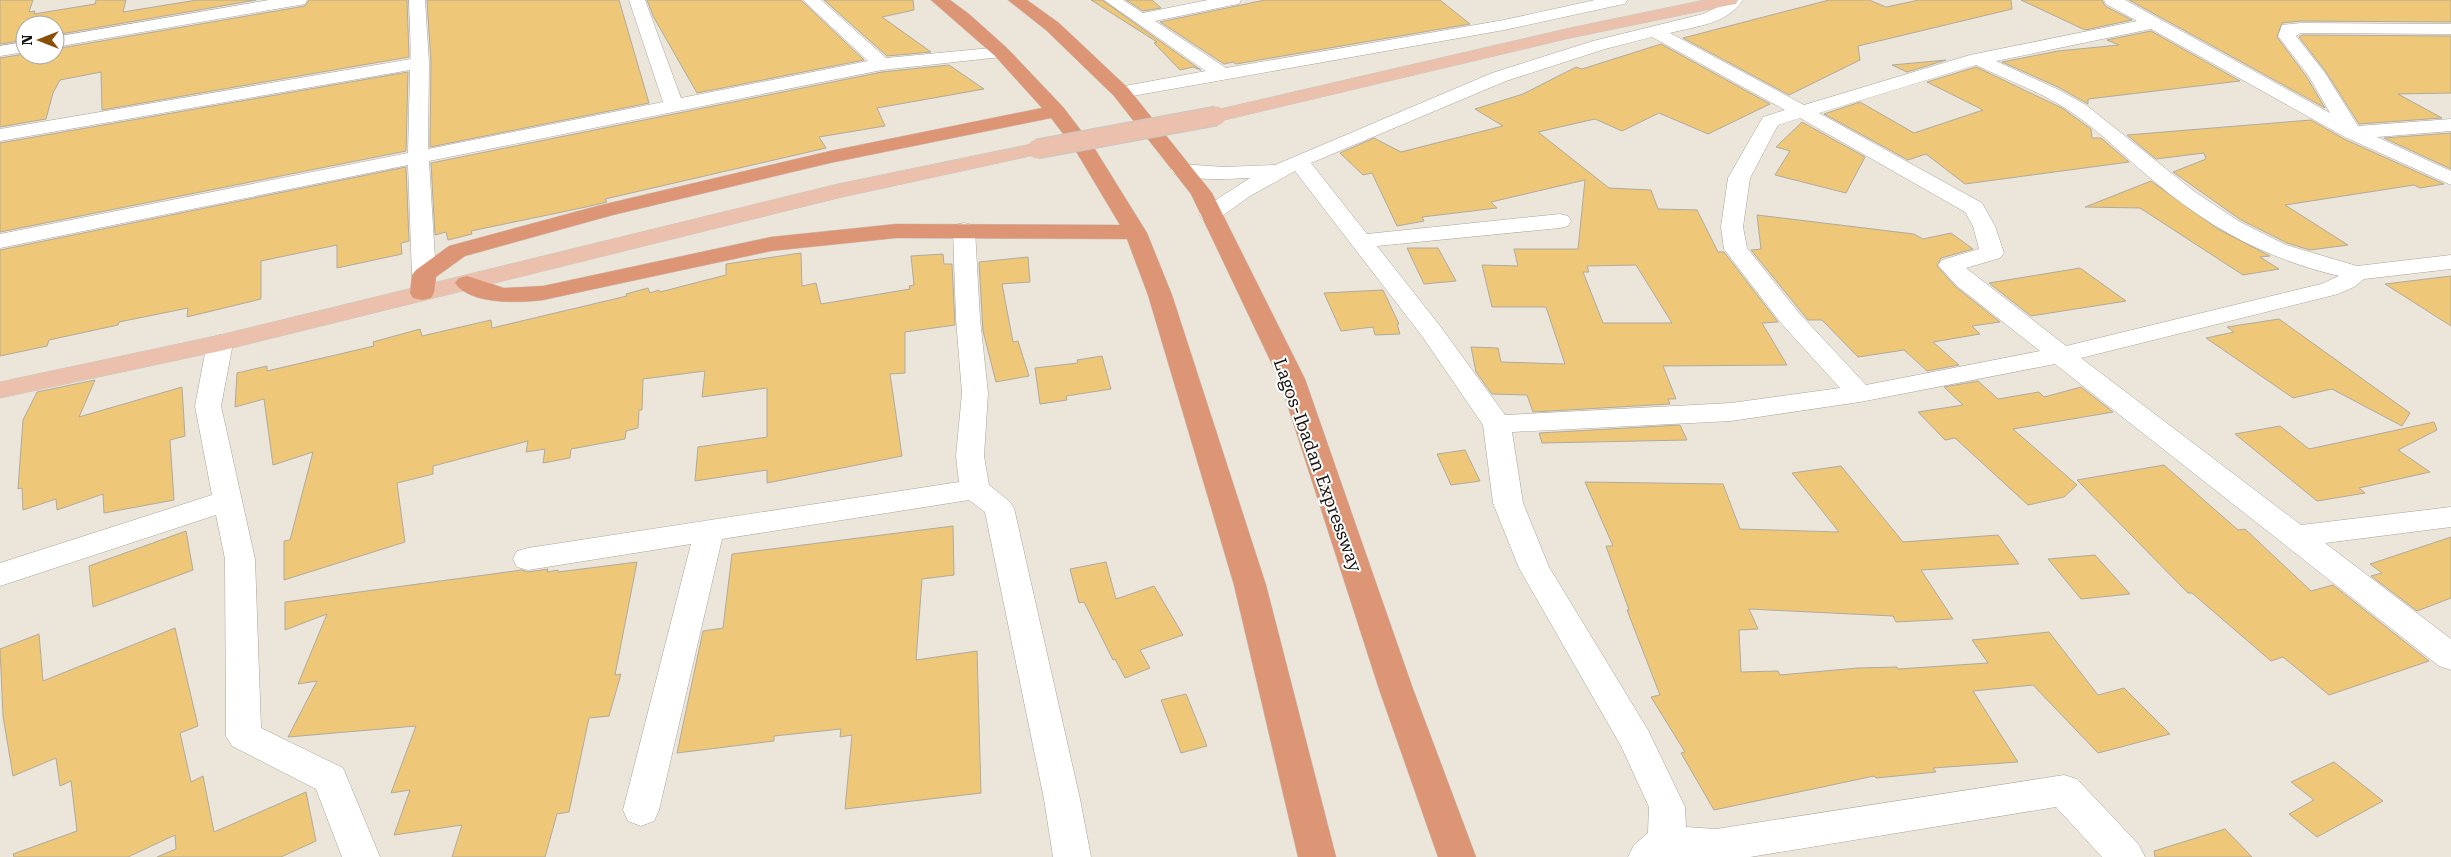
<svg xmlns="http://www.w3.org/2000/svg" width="2451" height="857" viewBox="0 0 2451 857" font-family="'Roboto Serif',serif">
	<rect width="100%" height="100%" fill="#ece6da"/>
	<g fill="#eec878" stroke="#b0aa9f" fill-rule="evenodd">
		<polygon points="0,0 33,0 29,12 35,11 34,14 95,4 96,0 126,0 123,12 197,0 256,0 55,35 55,25 25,25 25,40 0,44"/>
		<polygon points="309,0 407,0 409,57 102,110 101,72 60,80 53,93 46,119 0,127 0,58 25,54 55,55 55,49 305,6"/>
		<polygon points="427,0 619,0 649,103 430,147 431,63"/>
		<polygon points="647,0 801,0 864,60 697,93 653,16"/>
		<polygon points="824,0 913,0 914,10 882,17 931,52 887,56"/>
		<polygon points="1091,0 1102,0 1201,70 1193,67 1180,70 1154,43 1157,42"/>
		<polygon points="1126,0 1152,0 1161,8 1143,11"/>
		<polygon points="1265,0 1440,0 1470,24 1236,64 1233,62 1224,64 1160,22"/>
		<polygon points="1829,0 1869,0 1886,7 1919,0 2011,0 2012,9 1858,46 1860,60 1789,95 1683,38"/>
		<polygon points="2021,0 2102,0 2105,6 2132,20 2085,30"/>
		<polygon points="2129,0 2451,0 2451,22 2301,21 2282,23 2277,37 2306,76 2325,108"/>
		<polygon points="2151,31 2240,81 2088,99 2088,104 2058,87 2002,62 2058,51 2119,45 2107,40"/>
		<polygon points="2302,35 2451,36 2451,93 2398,94 2442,118 2359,124 2326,72 2299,37"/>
		<path d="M1661 44 1770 104 1708 134 1659 113 1622 131 1595 119 1538 132 1609 188 1651 190 1658 209 1697 210 1718 252H1724L1778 322 1762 323 1787 365 1663 366 1676 399H1668L1670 404 1533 412 1527 395 1492 394 1476 372 1471 347 1498 348 1501 362 1565 364 1546 307H1492L1482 265 1518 266 1514 249H1578L1585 180 1491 202 1497 208 1422 217 1424 221 1397 226 1372 173 1363 175 1340 153 1374 138 1401 152 1503 126 1475 109 1523 94 1576 67 1582 69ZM1636 265 1672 323H1603L1583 272H1589L1587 266Z"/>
		<polygon points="1946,60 1907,72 1892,65"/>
		<polygon points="949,65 984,89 877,108 885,126 819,137 826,148 605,199 607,202 586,207 471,231 472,234 448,240 446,232 435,235 431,163 882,72"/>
		<polygon points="1976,67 2062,108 2091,129 2092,138 2101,138 2129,162 1965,184 1926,154 1908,160 1824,114 1860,102 1914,133 1983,110 1927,82"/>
		<polygon points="408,72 406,151 0,232 0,143"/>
		<polygon points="2311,120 2344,139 2444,184 2420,188 2414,185 2285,205 2348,245 2310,250 2287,243 2241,220 2173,172 2206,159 2204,153 2156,159 2127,135"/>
		<polygon points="1802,122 1865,157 1846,193 1775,175 1790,151 1776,147"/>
		<polygon points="2451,133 2451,169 2384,138"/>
		<polygon points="406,167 409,241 401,243 402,254 337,268 337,245 261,261 261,299 187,317 188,308 119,322 118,325 49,340 47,346 0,356 0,250"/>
		<polygon points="2151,181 2218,229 2270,256 2260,257 2279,269 2243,275 2140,208 2085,207"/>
		<polygon points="1757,215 1914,234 1923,239 1951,233 1973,249 1941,258 1937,266 1956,287 2000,322 1972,326 1980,334 1933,342 1959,365 1927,371 1904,350 1858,357 1822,320 1808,320 1751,250 1761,249"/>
		<polygon points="1407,248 1438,248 1456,281 1424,284"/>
		<polygon points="801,253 802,286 816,283 821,304 910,289 909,286 914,285 911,256 943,254 944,264 952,264 955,325 905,332 905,373 890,374 902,456 767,483 767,470 695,481 698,447 767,437 767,388 702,397 705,371 643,379 642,410 639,410 638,428 626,431 625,439 571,449 570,458 543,463 545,449 526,452 528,441 433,466 433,474 397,483 405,542 284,580 284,541 290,540 313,452 273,465 264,399 235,407 237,373 267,366 267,371 374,346 373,342 420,329 422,336 491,320 492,328 627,296 626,294 648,288 650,293 659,290 660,292 726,275 726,264"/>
		<polygon points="1028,257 1030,282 1002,284 1013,342 1018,341 1029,376 996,382 983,331 979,262"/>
		<polygon points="2080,268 2126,301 2031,316 1989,283"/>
		<polygon points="2451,276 2451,326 2385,284"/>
		<polygon points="1383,290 1399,324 1397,324 1400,334 1375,335 1373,327 1341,331 1324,293"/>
		<polygon points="2279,319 2410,413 2402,426 2332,389 2293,398 2206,338 2234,332 2227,327"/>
		<polygon points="1102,356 1111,389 1066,396 1067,400 1040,404 1035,368 1078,363 1077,360"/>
		<polygon points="95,380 79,417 182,387 185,436 170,440 174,500 104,513 103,494 57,510 56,499 23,510 22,488 18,489 23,420 37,392"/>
		<polygon points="1978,381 1998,399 2039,392 2044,397 2081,387 2113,412 2013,429 2077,485 2064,497 2028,505 1955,438 1945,440 1918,412 1963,405 1944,387"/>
		<polygon points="2434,422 2437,430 2398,450 2430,472 2359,488 2365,493 2317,501 2235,434 2280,426 2309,449"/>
		<polygon points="1680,425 1687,440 1542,443 1539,433"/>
		<polygon points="1465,450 1480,481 1451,485 1437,454"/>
		<polygon points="2164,465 2238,530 2245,529 2311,591 2333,585 2429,661 2329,695 2283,657 2271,661 2192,593 2188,593 2077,480"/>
		<polygon points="1841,466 1903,542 1998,535 2019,564 1921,570 1953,619 1896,622 1893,616 1749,609 1758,629 1739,630 1741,672 1778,671 1780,675 1858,668 1897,667 1898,669 1988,663 1972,640 2049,632 2098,695 2124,688 2170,734 2098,753 2033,685 1973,691 2018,762 1933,768 1936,772 1876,778 1874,776 1714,810 1681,753 1685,752 1651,697 1660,695 1627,610 1629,610 1606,546 1613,546 1585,482 1723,484 1740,529 1839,532 1792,473"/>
		<polygon points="953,526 954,575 922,579 916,660 977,651 981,793 845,809 852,735 840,737 841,729 774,736 774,741 677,753 703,631 723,628 732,554"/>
		<polygon points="186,531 193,570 93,607 89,566"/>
		<polygon points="2451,537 2451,598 2417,611 2371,576 2382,573 2370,564"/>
		<polygon points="2095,555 2130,594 2081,599 2048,559"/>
		<polygon points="637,562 615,675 621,674 609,716 589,718 569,812 557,814 545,857 452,857 462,825 394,835 410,790 391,793 416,726 288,737 317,681 298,684 327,614 285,630 285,602 522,570 528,572 548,569 547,572 558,570 558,572"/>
		<polygon points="1106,562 1116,599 1154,586 1183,635 1140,650 1150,668 1125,678 1115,659 1113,660 1084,602 1079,603 1070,569"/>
		<polygon points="175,628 198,726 180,733 191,782 203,776 214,832 306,792 316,841 281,857 157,857 176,849 175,835 128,857 14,857 13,854 77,831 71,781 60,786 56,758 13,776 3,716 0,649 39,634 43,681"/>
		<polygon points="1186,694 1207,746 1181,753 1161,700"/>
		<polygon points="2334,762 2383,801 2317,837 2289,814 2314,800 2291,782"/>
		<polygon points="2225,829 2252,857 2155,857 2154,851"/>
	</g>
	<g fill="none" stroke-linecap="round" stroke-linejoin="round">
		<defs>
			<g id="minor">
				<polygon points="269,0 307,0 305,4 299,5 55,47 55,37"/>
				<polygon points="409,0 425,0 429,63 428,149 663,102 629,0 645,0 681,98 868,61 803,0 821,0 886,58 1001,47 1007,48 1010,52 1007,56 1001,57 882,70 429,161 436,275 432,280 424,282 416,280 412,275 408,165 0,248 0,234 408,153 410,70 0,141 0,129 411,59"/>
				<polygon points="1104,0 1123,0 1143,13 1208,0 1241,0 1239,4 1233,5 1155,21 1226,68 1504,20 1595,0 1627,0 1625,4 1619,5 1504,30 1121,98 1114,96 1111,92 1114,88 1206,71"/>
				<path d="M1726 0H1743C1727 24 1697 26 1670 33L1804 105 1970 55 2137 21 2106 4 2104 0H2125L2330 113 2308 75 2278 36 2282 25 2301 23 2451 24V34L2301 33 2296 36 2325 73 2358 126 2451 119V131L2377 137 2451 171V185L2345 137 2151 29 1996 61 2057 89 2086 105 2195 192 2240 222 2286 245 2357 266 2451 255V269L2364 279 2354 287 2338 294 2081 358 2301 525 2451 507V527L2325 543 2451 639V670L2439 666 2055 364 1860 402 1731 421 1512 432 1523 503 1549 567 1648 730 1685 807 1686 827 1716 829 2064 775 2077 779 2139 845 2145 857H2102L2056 807 1750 857H1628L1634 845 1648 833 1649 807 1621 746 1519 568 1493 503 1483 425 1422 336 1295 171 1250 196 1218 219 1210 221 1202 219 1199 214 1202 209 1250 178C1225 179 1198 181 1174 174L1170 170 1174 166 1181 164 1224 167 1275 165 1492 73 1593 41 1703 14 1720 6ZM1652 37 1785 110 1763 117 1728 178 1721 227 1724 249 1781 323 1840 388 1731 403 1505 415 1440 326 1377 246 1560 228 1568 226 1571 221 1568 216 1560 214 1367 234 1311 163 1506 81 1605 49ZM1976 65C2009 81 2044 93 2074 114 2103 134 2128 160 2155 182 2209 228 2270 260 2339 276L2321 284 2066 346 1966 268 2000 258 2004 253 1995 226 1982 203 1819 113ZM1800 118 1965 212 1973 226 1979 249 1942 260 1938 265 1957 286 2040 351 1866 385 1799 313 1747 248 1743 227 1750 178 1778 125Z"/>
				<polygon points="25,42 25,52 0,56 0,46"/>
				<polygon points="964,223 972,225 975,230 980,319 988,393 984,456 989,485 1009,501 1014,508 1080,799 1091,857 1053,857 1044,799 985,512 969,500 722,539 659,810 654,821 641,826 628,821 623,810 691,544 528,570 517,567 513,559 517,551 528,548 959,482 956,456 962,393 956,319 953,230 956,225"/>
				<polygon points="220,335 229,338 233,343 221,406 255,559 261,728 343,768 380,857 342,857 316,789 232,746 226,736 225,559 216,515 0,586 0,563 212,495 195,406 207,343 211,338"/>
			</g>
			<g id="major">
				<polygon points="1705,0 1738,0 1736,4 1730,5 1570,38 1216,122 1209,120 1206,116 1209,112 1216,110 1570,28"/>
				<polygon points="1037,143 1044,145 1047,149 1044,153 838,198 220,351 0,398 0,382 220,335 838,184"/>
			</g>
			<g id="highway">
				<path d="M931 0H950L969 14 1007 48 1063 107 1093 146 1147 233 1172 295 1266 585 1336 857H1298L1234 585 1148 295 1127 239 896 238 771 251 543 300C519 303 470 305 455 283L459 278 467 276 504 288 543 286 771 237 896 224 1120 225 1074 148 1051 118 830 163 613 215 465 256 436 277 434 293 431 298 422 300 413 298 410 293 412 275 416 270 449 246 597 206 830 151 1042 108 995 56Z"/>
				<polygon points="1008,0 1027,0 1059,23 1128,88 1212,193 1305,379 1413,689 1476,857 1438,857 1379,689 1279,379 1191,194 1114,96 1047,31"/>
			</g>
		</defs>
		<use href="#minor" stroke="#a9a499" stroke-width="1"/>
		<use href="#major" stroke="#c7c7c6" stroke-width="1"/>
		<use href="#highway" stroke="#c7c7c6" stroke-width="1"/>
		<use href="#minor" fill="#fff" fill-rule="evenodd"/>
		<use href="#major" fill="#ebc0ac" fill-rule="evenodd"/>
		<use href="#highway" fill="#dd9675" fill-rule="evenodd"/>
		<defs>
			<polyline id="major-bridge" points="1037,149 1216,116"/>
		</defs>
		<use href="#major-bridge" stroke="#c7c7c6" stroke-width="21" stroke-linecap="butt"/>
		<use href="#major-bridge" stroke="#ebc0ac" stroke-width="19"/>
	</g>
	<g text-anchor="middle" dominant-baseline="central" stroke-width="4" stroke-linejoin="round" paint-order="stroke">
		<g font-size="18" fill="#171511" stroke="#fff">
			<text transform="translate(1318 465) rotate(70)">Lagos-Ibadan Expressway</text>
		</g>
	</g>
	<g transform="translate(40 40) rotate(270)"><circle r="24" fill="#ffffff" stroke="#a2a1a0"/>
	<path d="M0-4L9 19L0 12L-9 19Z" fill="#894e07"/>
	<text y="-8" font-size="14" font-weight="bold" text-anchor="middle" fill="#171511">N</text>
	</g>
</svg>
